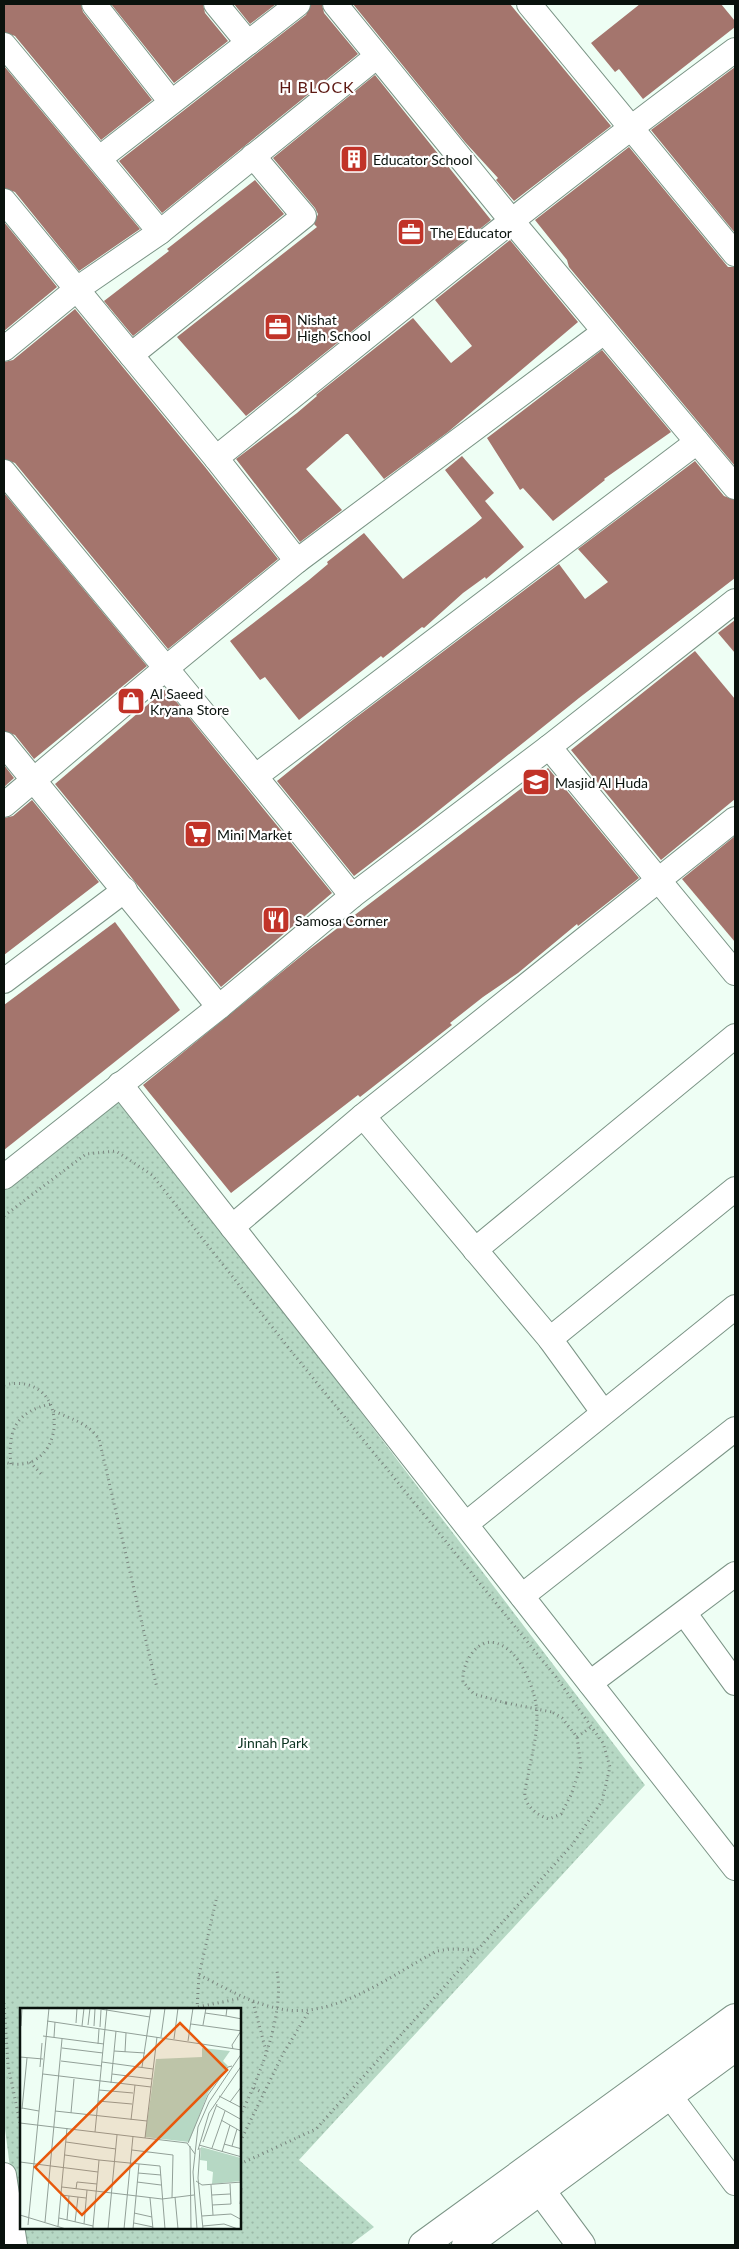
<svg xmlns="http://www.w3.org/2000/svg" width="739" height="2249" viewBox="0 0 739 2249" font-family="Lato,sans-serif">
	<defs>
		<pattern id="park-dots" width="8" height="8" patternUnits="userSpaceOnUse" patternTransform="scale(1.25)"><rect width="8" height="8" fill="#b6d8c4"/><path d="M2 2h.1M6 6h.1" fill="none" stroke="#9bb8a7" stroke-width="1.8" stroke-linecap="round"/></pattern>
	</defs>
	<rect width="100%" height="100%" fill="#eefef4"/>
	<path fill="url(#park-dots)" fill-rule="evenodd" d="M120 1096 645 1785 299 2160 374 2227 350 2245H20L4 2121V1186ZM21 2009H240V2228H21Z"/>
	<g fill="#a4756d">
		<polygon points="4,4 81,4 83,12 152,100 101,140 15,36 4,32"/>
		<polygon points="111,4 203,4 205,13 228,41 174,83"/>
		<polygon points="234,4 276,4 250,24"/>
		<polygon points="311,4 322,4 324,13 358,54 162,213 119,161 306,15"/>
		<polygon points="353,4 510,4 611,126 514,201 496,180 498,178 465,142"/>
		<polygon points="640,4 721,4 735,21 735,27 643,99 619,69 615,72 591,43"/>
		<polygon points="4,66 140,229 79,271 15,192 4,188"/>
		<polygon points="735,67 735,233 651,130"/>
		<polygon points="375,75 491,220 246,416 177,337 317,227 314,224 318,214 315,208 273,158"/>
		<polygon points="629,147 728,267 735,267 735,466 569,267 567,260 535,220"/>
		<polygon points="255,180 284,214 133,336 104,301 169,251 167,249"/>
		<polygon points="4,222 57,287 4,331"/>
		<polygon points="510,240 578,322 448,432 384,479 348,434 346,434 306,469 342,510 300,542 236,459 297,413 317,396 316,395 413,318 451,363 472,346 435,300"/>
		<polygon points="75,309 205,467 278,559 168,649 15,463 4,459 4,362 13,360"/>
		<polygon points="602,350 671,432 604,479 605,480 553,521 523,488 520,490 487,438"/>
		<polygon points="462,456 494,493 485,501 524,547 486,579 485,577 463,593 424,628 422,627 383,658 381,656 299,720 265,677 260,680 230,641 309,580 328,564 327,562 364,533 403,579 475,524 482,518 445,470"/>
		<polygon points="695,461 724,496 735,500 735,578 579,698 418,827 354,876 277,781 350,722 559,564 585,599 608,582 578,549"/>
		<polygon points="4,493 147,666 34,759 15,735 4,731"/>
		<polygon points="735,620 735,653 718,633"/>
		<polygon points="695,651 735,699 735,799 661,860 571,750"/>
		<polygon points="166,689 332,893 221,987 55,784"/>
		<polygon points="4,765 14,778 4,787"/>
		<polygon points="548,768 639,878 578,926 577,924 518,973 483,997 450,1023 452,1025 360,1097 358,1095 231,1193 143,1085 310,949"/>
		<polygon points="32,800 99,882 4,955 4,818 13,816"/>
		<polygon points="735,836 735,942 682,879"/>
		<polygon points="115,922 180,1010 4,1150 4,1005"/>
	</g>
	<g fill="none" stroke-linecap="round" stroke-linejoin="round">
		<defs>
			<g id="minor">
				<polyline points="94,4 171,102"/>
				<polyline points="216,4 248,43"/>
				<polyline points="335,4 511,220 735,487"/>
				<polyline points="529,4 735,254"/>
				<polyline points="4,45 160,232"/>
				<polyline points="100,158 298,4"/>
				<polyline points="4,201 216,458"/>
				<polyline points="4,349 77,289 160,232 376,57"/>
				<polyline points="131,355 304,216 253,156"/>
				<path d="M4 472C120 614 238 753 352 896"/>
				<polyline points="297,561 604,332"/>
				<polyline points="4,744 219,1007"/>
				<polyline points="549,747 735,973"/>
				<polyline points="256,776 697,442"/>
				<path d="M4 805 165 669 297 561 216 458C388 320 558 180 735 50"/>
				<polyline points="4,981 125,890"/>
				<polyline points="120,1084 735,1868"/>
				<polyline points="363,1116 550,1339 603,1412"/>
				<polyline points="4,1177 219,1007 352,896 549,747 735,601"/>
				<polyline points="232,1227 363,1116 735,819"/>
				<polyline points="475,1250 735,1036"/>
				<polyline points="550,1339 735,1189"/>
				<polyline points="466,1524 735,1307"/>
				<polyline points="522,1596 735,1429"/>
				<polyline points="685,1614 735,1683"/>
				<polyline points="590,1683 735,1574"/>
				<polyline points="658,2080 735,2183"/>
				<polyline points="4,2175 15,2245"/>
			</g>
			<g id="major">
				<polyline points="530,2176 581,2245"/>
				<polyline points="423,2245 735,2018"/>
				<polyline points="466,2245 735,2047"/>
			</g>
		</defs>
		<use href="#minor" stroke="#7b9486" stroke-width="26"/>
		<use href="#major" stroke="#7b9486" stroke-width="30"/>
		<g stroke="#7a867f" stroke-width="3" stroke-dasharray="1 4" stroke-linecap="butt">
			<polyline points="4,1216 86,1154 116,1151 152,1175 169,1196 291,1351 556,1677 603,1743 610,1767 602,1801 572,1845 316,2129 240,2164"/>
			<path d="M4 1385C74 1369 68 1481 4 1462"/>
			<path d="M54 1411C71 1419 88 1423 99 1439L157 1688"/>
			<polyline points="30,1462 43,1476"/>
			<path d="M11 1464C7 1430 17 1411 51 1404"/>
			<path d="M506 1703 474 1694 463 1682C461 1663 479 1633 501 1645 518 1653 529 1677 534 1695 541 1719 534 1746 529 1770 528 1778 524 1789 525 1796 527 1808 539 1816 549 1819L561 1814 571 1795 581 1766 577 1737 562 1718 552 1712"/>
			<polyline points="577,1737 591,1727"/>
			<path d="M199 1975C224 1987 248 2002 276 2008 332 2022 389 1976 437 1951L450 1949 476 1950"/>
			<polyline points="253,2002 266,2051"/>
			<polyline points="4,2003 8,2065 21,2128"/>
			<polyline points="198,2007 242,1998"/>
			<polyline points="197,2009 199,1975 217,1896"/>
			<polyline points="254,2088 263,2093"/>
			<path d="M240 2116C259 2077 285 2016 277 1971"/>
			<polyline points="240,2142 283,2054 309,2011"/>
		</g>
		<use href="#minor" stroke="#fff" stroke-width="24"/>
		<use href="#major" stroke="#fff" stroke-width="28"/>
		<polyline stroke="#7a867f" stroke-width="3" stroke-dasharray="1 4" stroke-linecap="butt" points="506,1703 552,1712"/>
	</g>
	<defs>
		<symbol id="building-square" viewBox="-11 -11 22 22"><rect x="-9" y="-9" width="18" height="18" rx="4" fill="#c13328" stroke="#fff"/><path d="M-4-6H4V6H1V3H-1V6H-4ZM-2.5-4.3h1.7v1.8h-1.7ZM.8-4.3h1.7v1.8H.8ZM-2.5-1h1.7V.8h-1.7ZM.8-1h1.7V.8H.8Z" fill="#fff"/></symbol>
		<symbol id="office-square" viewBox="-11 -11 22 22"><rect x="-9" y="-9" width="18" height="18" rx="4" fill="#c13328" stroke="#fff"/><path d="M-6-3h4V-5.5h4V-3h4V5H-6ZM-1-4.5V-3h2v-1.5ZM-6 0V1H6V0Z" fill="#fff"/></symbol>
		<symbol id="shop-square" viewBox="-11 -11 22 22"><rect x="-9" y="-9" width="18" height="18" rx="4" fill="#c13328" stroke="#fff"/><path d="M-5-2.5h2.3a2.7 3.5 0 0 1 5.4 0H5L5.5 6h-11ZM-1.5-2.5h3a1.5 2.3 0 0 0-3 0Z" fill="#fff"/></symbol>
		<symbol id="school-square" viewBox="-11 -11 22 22"><rect x="-9" y="-9" width="18" height="18" rx="4" fill="#c13328" stroke="#fff"/><path d="M0-5L7-2L0 1L-7-2ZM-4 1L0 2.5L4 1V4Q0 6-4 4Z" fill="#fff"/></symbol>
		<symbol id="supermarket-square" viewBox="-11 -11 22 22"><rect x="-9" y="-9" width="18" height="18" rx="4" fill="#c13328" stroke="#fff"/><path d="M-6-5.5h2.5l.6 2H6L4.5 2H-2.5L-4.4-4H-6ZM-1.5 3.2a1.3 1.3 0 1 0 .1 0ZM3 3.2a1.3 1.3 0 1 0 .1 0Z" fill="#fff"/></symbol>
		<symbol id="restaurant-square" viewBox="-11 -11 22 22"><rect x="-9" y="-9" width="18" height="18" rx="4" fill="#c13328" stroke="#fff"/><path d="M-5-6h1v4h1v-4h1v4h1v-4h1v5L-1.5 .5V6h-2V.5L-5-1ZM5-6V6H3V1.5H1.5Q1.5-4 5-6Z" fill="#fff"/></symbol>
	</defs>
	<g fill-rule="evenodd">
		<use href="#building-square" x="338" y="143" width="32" height="32"/>
		<use href="#office-square" x="395" y="216" width="32" height="32"/>
		<use href="#office-square" x="262" y="311" width="32" height="32"/>
		<use href="#shop-square" x="115" y="685" width="32" height="32"/>
		<use href="#school-square" x="520" y="766" width="32" height="32"/>
		<use href="#supermarket-square" x="182" y="818" width="32" height="32"/>
		<use href="#restaurant-square" x="260" y="904" width="32" height="32"/>
	</g>
	<g text-anchor="middle" dominant-baseline="central" stroke-width="4.5" stroke-linejoin="round" paint-order="stroke">
		<g font-size="14" fill="#09120d" stroke="#fff" text-anchor="start">
			<text x="373" y="159">Educator School</text>
			<text x="430" y="232">The Educator</text>
			<text x="297" y="319">Nishat<tspan x="297" dy="16">High School</tspan></text>
			<text x="150" y="693">Al Saeed<tspan x="150" dy="16">Kryana Store</tspan></text>
			<text x="555" y="782">Masjid Al Huda</text>
			<text x="217" y="834">Mini Market</text>
			<text x="295" y="920">Samosa Corner</text>
		</g>
		<g font-size="14" fill="#0e3422" stroke="#fff">
			<text x="273" y="1742">Jinnah Park</text>
		</g>
		<g font-size="16" letter-spacing="1" fill="#5d1913" stroke="#fff">
			<text x="317" y="86">H BLOCK</text>
		</g>
	</g>
	<g transform="translate(20 2008)">
		<rect width="221" height="221" fill="#eefef4"/>
		<path d="M181 139 221 150V173L192 176 193 164 187 162V153L180 152Z" fill="#b6d8c4"/>
		<path d="M182 40 210 43 203 53 208 58 188 85 169 134 125 129 136 51 182 49Z" fill="#b6d8c4"/>
		<path fill="none" stroke="#92a098" stroke-width="1" d="M74 0 130 9M185 5 206 8 207 0M206 8 222 11M27 13 222 42M56 15 57 0M171 16 222 23M68 17 70 0M183 17 186 0M1 18 2 0M62 18 64 0M74 18 75 1M80 19 81 2M23 28 84 36M34 29 35 14M141 29 145 0M154 31 158 0M168 33 173 0M78 36 79 21M42 40 83 45M213 41 212 37 221 23M94 43 125 45M105 44 106 25M0 49 23 51M41 53 82 58M82 54 133 61M20 59 22 35M122 59 131 0M23 66 131 79M92 66 132 71M91 75 96 23M79 82 113 85M199 88 222 100M78 93 112 96M210 94 222 78M197 98 222 112M2 100 19 103M2 101 7 50M35 103 127 113M51 105 54 71M111 112 115 77M201 112 222 124M0 115 167 135 175 146M75 124 87 0M125 130 137 29M46 134 96 141M183 134 197 96M168 135 188 87 208 59 212 58M204 136 222 141M179 137 222 149M170 138 171 221M212 138 217 121M180 140 178 170 183 221M192 140 205 103M112 142 153 147 152 190M178 142 189 105 222 57M202 144 210 117M45 147 79 152M0 154 78 164 79 152 140 158 145 221M118 165 141 167M176 173 182 177 222 174M117 174 141 177M191 177 193 207M42 179 142 191 174 187M56 181 57 174 77 176M41 187 66 190M192 187 210 186M155 189 158 221M130 190 133 221M220 196 222 180M192 197 211 196 210 176M114 205 132 209M0 207 46 221M182 208 211 206 222 212M39 210 73 218V221M47 212 49 188M25 214 42 31M55 214 58 189M114 215 133 219M64 216 67 182M8 217 29 0M38 218 47 120M73 218 78 164M183 218 204 216 218 221M88 221 97 127M104 221 113 128M113 221 119 156M177 221 173 164 178 119 189 94 222 45"/>
		<path fill="#e8590c" fill-opacity="0.15" stroke="#e8590c" stroke-width="2.5" d="M160 15 207 62 62 207 15 159Z"/>
		<rect width="221" height="221" fill="none" stroke="#09120d" stroke-width="2.5"/>
	</g>
	<rect width="739" height="2249" fill="none" stroke="#09120d" stroke-width="10"/>
</svg>
